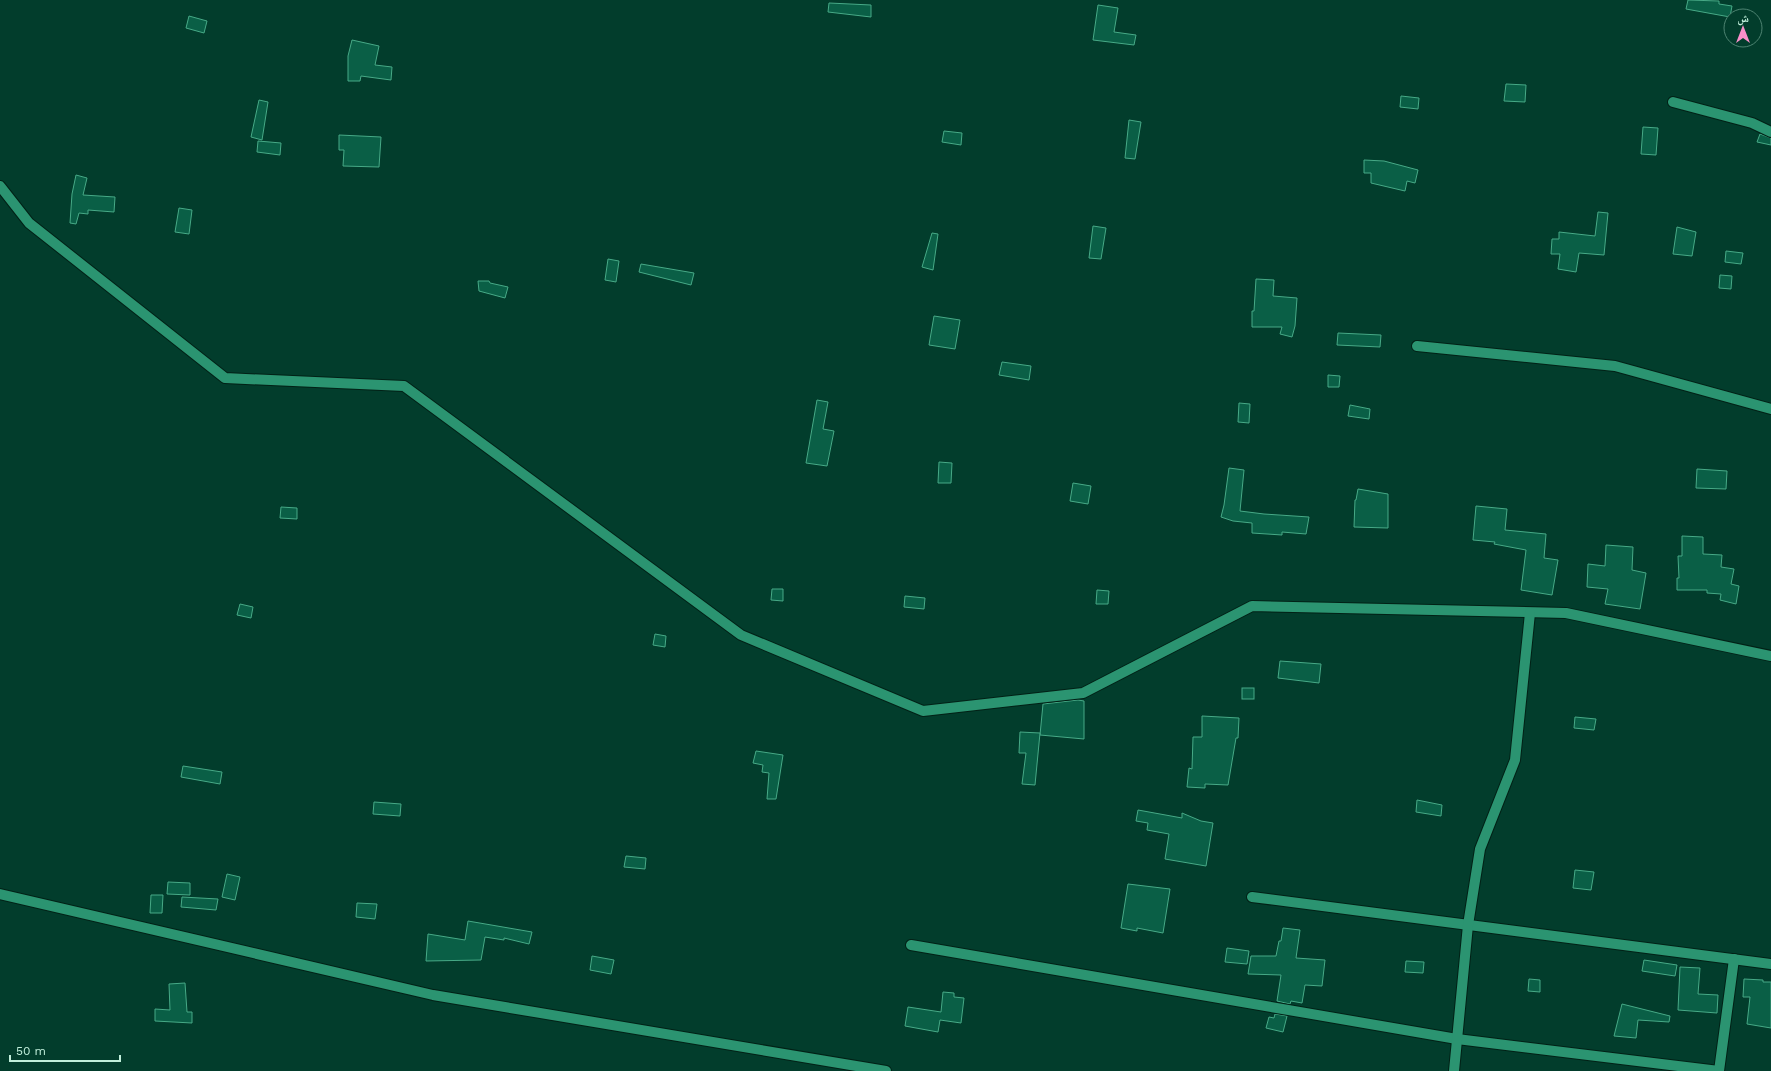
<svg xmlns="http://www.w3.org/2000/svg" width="1771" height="1071" viewBox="0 0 1771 1071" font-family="'Work Sans','Noto Naskh Arabic',sans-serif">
	<rect width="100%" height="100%" fill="#023d2c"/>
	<g fill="#0a5f46" stroke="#47aa87">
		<polygon points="1688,0 1719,1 1719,4 1732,6 1730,17 1686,9"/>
		<polygon points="829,3 871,5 871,17 828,12"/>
		<polygon points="1098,5 1118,8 1114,32 1136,35 1134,45 1093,40"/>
		<polygon points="189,16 207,21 204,33 186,28"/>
		<polygon points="352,40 379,46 375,65 392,67 391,80 361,76 360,81 348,81 348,56"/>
		<polygon points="1506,84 1526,85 1525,102 1504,101"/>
		<polygon points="1401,96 1419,98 1418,109 1400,107"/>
		<polygon points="259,100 268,102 262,140 251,137"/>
		<polygon points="1129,120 1141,122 1135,159 1125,158"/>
		<polygon points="1643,127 1658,128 1656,155 1641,154"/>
		<polygon points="944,131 962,133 961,145 942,142"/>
		<polygon points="1760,134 1771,138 1771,145 1757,142"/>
		<polygon points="339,135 381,137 379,167 343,166 344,150 339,150"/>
		<polygon points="258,141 281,143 280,155 257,152"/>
		<polygon points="1364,160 1384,161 1418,170 1415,183 1407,181 1405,191 1371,183 1371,173 1364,173"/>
		<polygon points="76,175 87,178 83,195 115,197 114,212 88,210 88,214 79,213 76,224 70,223 72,194"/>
		<polygon points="179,208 192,210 189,234 175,232"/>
		<polygon points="1598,212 1608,213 1604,255 1579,253 1576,272 1558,269 1560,254 1551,254 1552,239 1559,239 1559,232 1595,236"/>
		<polygon points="1093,226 1106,228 1101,259 1089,258"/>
		<polygon points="1677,227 1696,232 1692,256 1673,254"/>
		<polygon points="932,233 938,234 933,270 922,267"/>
		<polygon points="1726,251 1743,253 1741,264 1725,262"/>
		<polygon points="608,259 619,261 616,282 605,280"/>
		<polygon points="641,264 694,273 691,285 639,272"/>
		<polygon points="1720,275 1732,276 1731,289 1719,288"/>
		<polygon points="1256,279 1274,280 1273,296 1297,298 1295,326 1292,337 1280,334 1282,327 1252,327 1252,311 1254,311"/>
		<polygon points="478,281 489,281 490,283 508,287 505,298 479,291"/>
		<polygon points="934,316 960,320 955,349 929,345"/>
		<polygon points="1338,333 1381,335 1380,347 1337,345"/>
		<polygon points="1002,362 1031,366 1029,380 999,375"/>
		<polygon points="1328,375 1340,376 1339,387 1328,387"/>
		<polygon points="817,400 828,402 823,429 834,431 827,466 806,463"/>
		<polygon points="1239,403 1250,404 1249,423 1238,422"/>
		<polygon points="1350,405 1370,409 1369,419 1348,416"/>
		<polygon points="939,462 952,463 951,483 938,483"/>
		<polygon points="1229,468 1244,470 1240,511 1264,514 1309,517 1306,534 1282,532 1282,535 1252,533 1252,523 1233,521 1221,517 1224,505"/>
		<polygon points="1697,469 1727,471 1726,489 1696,488"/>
		<polygon points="1073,483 1091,486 1088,504 1070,501"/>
		<polygon points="1358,489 1388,494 1388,528 1354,527 1355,500 1356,500"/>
		<polygon points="1476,506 1507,509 1505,530 1546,534 1544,558 1558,560 1552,595 1521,590 1526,550 1494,544 1495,542 1473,540"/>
		<polygon points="281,507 297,508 297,519 280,518"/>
		<polygon points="1682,536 1703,537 1703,554 1722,555 1721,567 1734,569 1731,584 1739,586 1736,604 1720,600 1721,594 1707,593 1707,590 1677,590 1677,578 1679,578 1678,556 1682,556"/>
		<polygon points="1606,545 1633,547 1632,570 1646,573 1640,609 1605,604 1608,589 1587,587 1588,564 1605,566"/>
		<polygon points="772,589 783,589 783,601 771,600"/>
		<polygon points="1097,590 1109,591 1108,604 1096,604"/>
		<polygon points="905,596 925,598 924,609 904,607"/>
		<polygon points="240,604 253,607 251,618 237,615"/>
		<polygon points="655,634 666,636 665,647 653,645"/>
		<polygon points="1280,661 1321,664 1319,683 1278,678"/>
		<rect x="1242" y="688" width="12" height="11"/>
		<polygon points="1078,700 1084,701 1084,739 1040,735 1043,704"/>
		<polygon points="1202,716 1239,718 1238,738 1236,738 1228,785 1205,784 1205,788 1187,787 1189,768 1192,769 1193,737 1202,737"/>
		<polygon points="1575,717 1596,719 1594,730 1574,728"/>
		<polygon points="1020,732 1040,733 1035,785 1022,784 1026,753 1019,753"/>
		<polygon points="756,751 783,755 776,799 767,799 769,773 762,772 763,765 753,763"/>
		<polygon points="183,766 222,772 220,784 181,777"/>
		<polygon points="1417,800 1442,805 1441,816 1416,812"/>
		<polygon points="374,802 401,804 400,816 373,814"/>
		<polygon points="1138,810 1182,818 1182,813 1201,821 1213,823 1206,866 1165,859 1169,834 1147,830 1148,823 1136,821"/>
		<polygon points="626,856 646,858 645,869 624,867"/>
		<polygon points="1575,870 1594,872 1591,890 1573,888"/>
		<polygon points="227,874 240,877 235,900 222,897"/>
		<polygon points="168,882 190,883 190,895 167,894"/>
		<polygon points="1128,884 1170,889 1163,933 1137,928 1137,931 1121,928"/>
		<polygon points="151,895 163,895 162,913 150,913"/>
		<polygon points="182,897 218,899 216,910 181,907"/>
		<polygon points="357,903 377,904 375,919 356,917"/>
		<polygon points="468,921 532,932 529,944 504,938 504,940 485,937 481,960 426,961 428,934 465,940"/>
		<polygon points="1283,928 1300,930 1296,958 1325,960 1322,986 1305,985 1302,1003 1291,1001 1290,1004 1277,1001 1281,975 1248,974 1251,956 1276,956 1279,941 1281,941"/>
		<polygon points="1227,948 1249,951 1247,964 1225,962"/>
		<polygon points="592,956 614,960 611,974 590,970"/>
		<polygon points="1644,960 1677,965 1675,976 1642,971"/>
		<polygon points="1406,961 1424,962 1423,973 1405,972"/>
		<polygon points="1680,967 1700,968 1698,994 1718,995 1717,1013 1678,1010"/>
		<polygon points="1529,979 1540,980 1540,992 1528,991"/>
		<polygon points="1744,979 1763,980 1763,982 1771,982 1771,1028 1747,1024 1750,997 1743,997"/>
		<polygon points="185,983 187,1012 192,1012 192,1023 155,1021 155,1009 170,1010 169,984"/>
		<polygon points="943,992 954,993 954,997 964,998 961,1023 940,1020 938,1032 905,1026 908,1007 941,1012"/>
		<polygon points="1622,1004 1670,1016 1669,1022 1638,1020 1636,1038 1614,1036"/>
		<polygon points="1275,1014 1287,1016 1283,1032 1266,1028 1269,1017 1274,1018"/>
	</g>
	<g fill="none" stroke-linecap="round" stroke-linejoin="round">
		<defs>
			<g id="minor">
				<polyline points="1673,102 1752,123 1771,132"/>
				<polyline points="0,186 29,223 225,378 404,386 741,635 923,711 1083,693 1252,606 1566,613 1771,656"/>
				<polyline points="1417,346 1615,366 1771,409"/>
				<polyline points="0,894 433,995 886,1071"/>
				<polyline points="1252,897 1771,964"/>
				<polyline points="911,945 1457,1039 1719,1071"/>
				<polyline points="1454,1071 1468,925 1480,849 1515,760 1530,613"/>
				<polyline points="1719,1071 1734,959"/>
			</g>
		</defs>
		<use href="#minor" stroke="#022116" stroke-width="12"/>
		<use href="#minor" stroke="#2b9471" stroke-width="10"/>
	</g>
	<g transform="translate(1743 28)"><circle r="19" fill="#023d2c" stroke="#4e8472"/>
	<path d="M0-3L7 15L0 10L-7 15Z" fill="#f98fca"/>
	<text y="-6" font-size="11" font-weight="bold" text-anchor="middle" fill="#c1efdb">ش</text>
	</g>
	<path d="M10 1055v6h110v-6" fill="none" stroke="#c1efdb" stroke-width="2"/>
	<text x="16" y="1055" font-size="12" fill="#c1efdb" stroke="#023d2c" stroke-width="3" paint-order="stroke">50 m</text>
</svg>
